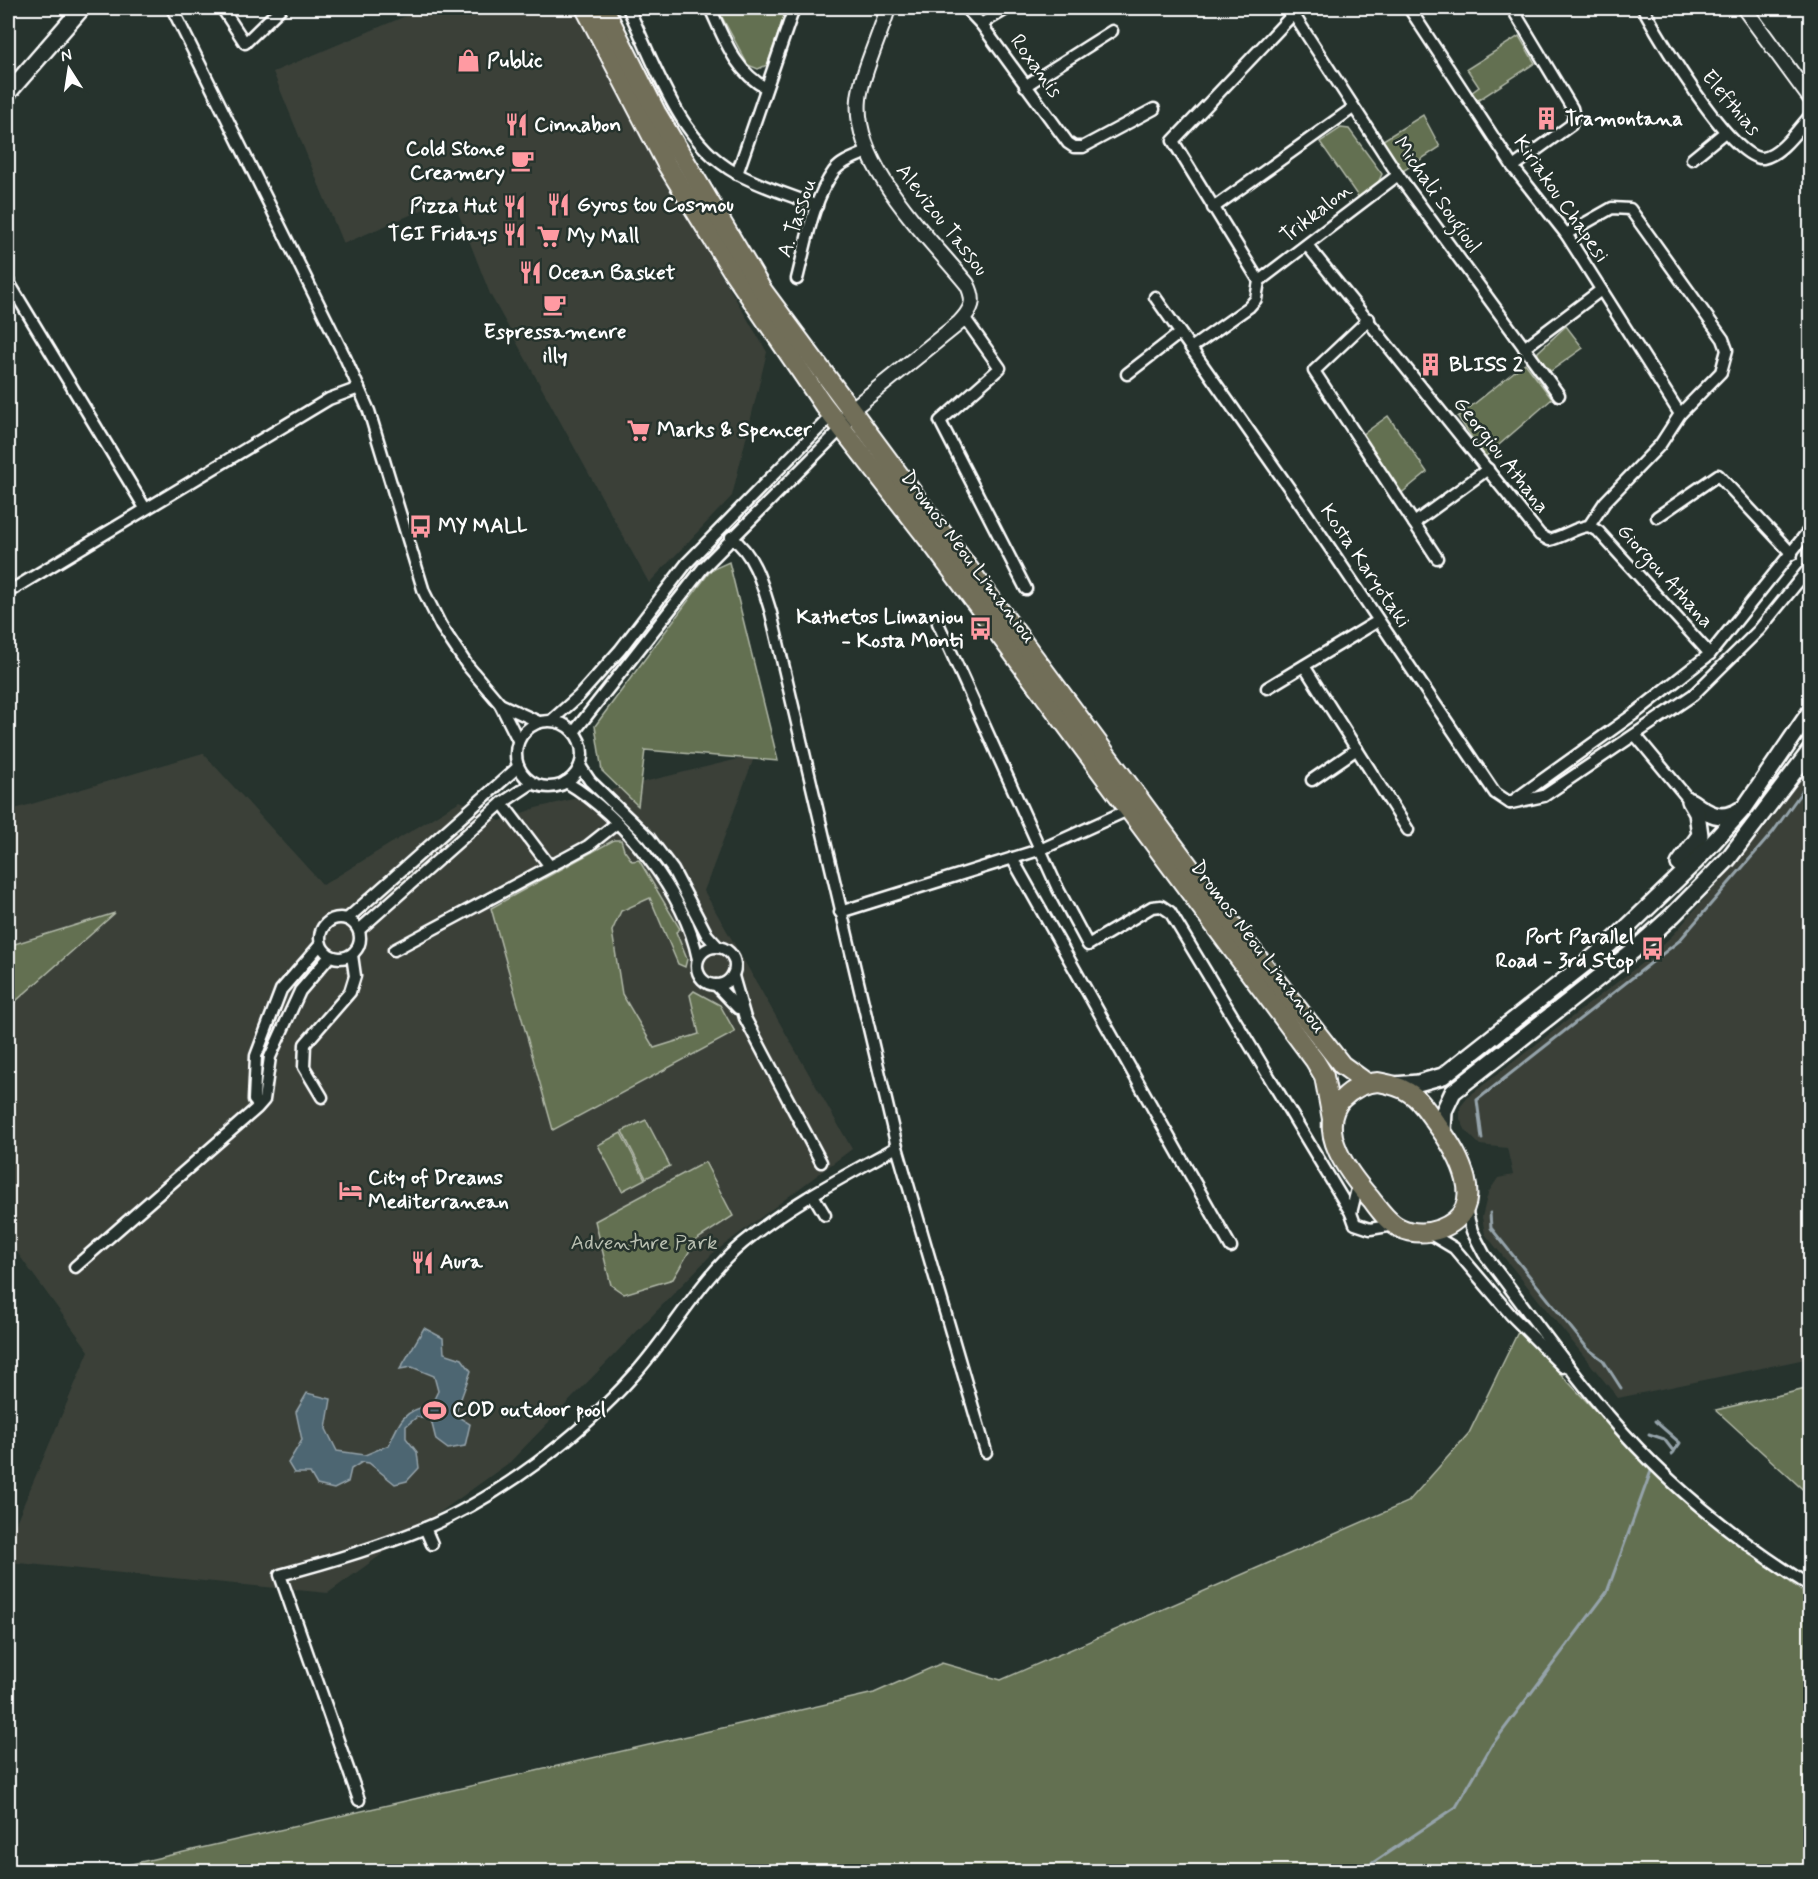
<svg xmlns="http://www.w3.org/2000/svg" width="1818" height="1879" viewBox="0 0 1818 1879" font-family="Mynerve,sans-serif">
	<rect width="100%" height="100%" fill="#26332d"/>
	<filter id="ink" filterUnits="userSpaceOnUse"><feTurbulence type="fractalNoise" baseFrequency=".0167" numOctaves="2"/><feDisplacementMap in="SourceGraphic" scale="12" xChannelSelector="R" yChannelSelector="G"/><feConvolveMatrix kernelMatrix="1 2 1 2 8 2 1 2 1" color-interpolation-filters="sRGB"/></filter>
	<g filter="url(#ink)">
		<g fill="#3a4039">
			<polygon points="406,8 576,8 658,168 767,352 732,496 649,583 490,294 452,197 343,244 273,72 408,15"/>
			<polygon points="203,753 323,885 460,801 500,821 536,808 755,755 704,891 852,1149 712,1254 510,1462 328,1593 8,1562 8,1541 89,1351 8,1240 8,811"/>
			<polygon points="1810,765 1810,1358 1618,1398 1485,1234 1482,1217 1488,1193 1498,1178 1513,1175 1507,1148 1480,1145 1466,1131 1460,1119 1460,1107 1469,1096 1646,960 1674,934 1768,824"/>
		</g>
		<g fill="#637051" stroke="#b1b8a8" stroke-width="1.5">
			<polygon points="717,8 787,8 767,65 758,69 748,65"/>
			<polygon points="1519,36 1535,63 1477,101 1471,93 1479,87 1467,69"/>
			<polygon points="1423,115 1440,147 1400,173 1380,142"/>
			<polygon points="1341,128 1349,129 1382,174 1378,183 1359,198 1320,142"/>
			<polygon points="1566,326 1583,348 1548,373 1537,356 1538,352"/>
			<polygon points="1525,363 1552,399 1485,457 1458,417"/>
			<polygon points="1388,416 1427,472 1398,496 1358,438"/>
			<polygon points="729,562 778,761 645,750 638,806 602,771 595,726 711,570"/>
			<polygon points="614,840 621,840 624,850 632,861 639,860 680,929 676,932 687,959 685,967 678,964 650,898 621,911 612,931 622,994 654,1048 699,1034 690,995 694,991 720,1005 735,1032 553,1130 491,908"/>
			<polygon points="115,913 8,1008 8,946"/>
			<polygon points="646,1120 670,1166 646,1178 622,1131"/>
			<polygon points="621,1133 645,1179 622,1191 598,1145"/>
			<polygon points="705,1162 733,1216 696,1240 673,1279 624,1294 611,1285 595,1221"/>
			<polygon points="1519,1330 1661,1480 1810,1598 1810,1871 97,1872 874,1693 942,1663 1001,1680 1408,1502 1469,1433"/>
			<polygon points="1810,1388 1810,1496 1716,1410"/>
		</g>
		<path fill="#4e6672" stroke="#95a3aa" stroke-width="1.5" d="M424 1328 443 1338 444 1353 462 1359 471 1371 455 1415 470 1424 465 1446 448 1449 436 1440 431 1420 417 1417 406 1426V1438L417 1452 419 1468 407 1481 395 1484 369 1463 362 1462 351 1469 348 1482 334 1489 317 1485 310 1473H294L288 1463 302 1440 296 1412 307 1393 331 1399 326 1429 337 1451 365 1455 389 1445C399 1421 404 1410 431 1405L438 1391 434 1376 412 1367 400 1369Z"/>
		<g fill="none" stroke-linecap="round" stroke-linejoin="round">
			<g stroke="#95a3aa" stroke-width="3">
				<polyline points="1482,1139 1477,1100 1679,941 1773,832 1810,780"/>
				<polyline points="1490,1213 1491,1228 1588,1349 1603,1360 1621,1388"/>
				<polyline points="1655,1421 1680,1443 1672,1454"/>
				<polyline points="1649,1434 1664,1439 1674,1452"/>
				<polyline points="1359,1872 1456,1807 1492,1745 1607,1592 1651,1471"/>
			</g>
			<defs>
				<g id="minor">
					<polyline points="172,8 345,357 369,411 424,592 441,626 467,665 500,704 518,740"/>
					<polyline points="222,8 245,43 281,8"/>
					<path d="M628 8C655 64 679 142 736 173 761 187 791 195 817 206"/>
					<path d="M710 8C724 38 735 72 766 88"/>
					<polyline points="966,8 981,24 1068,143 1074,147 1083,147 1154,109"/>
					<polyline points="1409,8 1513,167 1566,234 1680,414"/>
					<polyline points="1512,8 1572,108 1574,117 1571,125 1513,167"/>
					<path d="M1643 8C1658 35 1732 162 1763 158 1781 155 1798 129 1810 116"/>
					<polyline points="1292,12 1398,175 1559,395"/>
					<polyline points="981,24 1008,8"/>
					<polyline points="1025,86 1112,31"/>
					<polyline points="1692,159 1725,132"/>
					<polyline points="737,174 794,8"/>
					<polyline points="1213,208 1353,108"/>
					<polyline points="1566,234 1612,208 1630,209 1723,339 1727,350 1721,372 1680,414 1660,445 1605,502 1589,526"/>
					<path d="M1307 245 1540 535 1549 540C1564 537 1575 527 1589 526"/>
					<path d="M797 279C806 245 812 201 834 171 842 161 856 157 867 152"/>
					<polyline points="8,281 145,508"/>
					<polyline points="1259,281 1398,175"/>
					<polyline points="1155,297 1301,505 1495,793 1510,803"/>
					<polyline points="964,317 1000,368 940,421 1026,589"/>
					<polyline points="1369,319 1314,371 1437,558"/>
					<polyline points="1191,348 1249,307 1256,299 1259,281 1173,141 1299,8"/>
					<polyline points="1524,348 1601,290"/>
					<polyline points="1127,374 1180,333"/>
					<polyline points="1657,517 1718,475 1792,554"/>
					<polyline points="1414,523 1488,469"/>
					<polyline points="1589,526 1599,532 1710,654"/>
					<path d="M731 537C755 554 763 587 771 613L897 1147 986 1452"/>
					<polyline points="8,592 329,399 359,388"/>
					<polyline points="938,623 1058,889 1088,945 1152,907 1161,906 1170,912 1351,1213 1355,1224 1370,1229 1394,1225"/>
					<polyline points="1304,666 1408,830"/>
					<polyline points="1267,688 1378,621"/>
					<polyline points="500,704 539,722"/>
					<polyline points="552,720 579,696 620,650 687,563 832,415"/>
					<circle cx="549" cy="754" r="33"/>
					<polyline points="574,732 703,568 842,428"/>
					<polyline points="1636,736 1690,801"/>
					<polyline points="580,766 590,781 649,838 673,870 707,935 718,947"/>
					<polyline points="1312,780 1357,749"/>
					<path d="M566 782C623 816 685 893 698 959"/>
					<polyline points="502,803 549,865"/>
					<polyline points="1510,803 1634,714 1710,654 1810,529"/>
					<polyline points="1511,803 1544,796 1693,695 1759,630 1810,567"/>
					<polyline points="1012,858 1231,1247"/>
					<polyline points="840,912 1042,849 1128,810"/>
					<circle cx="340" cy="938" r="20"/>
					<polyline points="347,919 518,767"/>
					<polyline points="359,930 502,803 532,783"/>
					<circle cx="716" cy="966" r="19"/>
					<polyline points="394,950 588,846 617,823"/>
					<polyline points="733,976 745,1018 821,1162"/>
					<polyline points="716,985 738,1008"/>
					<polyline points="322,1097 304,1067 305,1044 350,992 355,976 352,955"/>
					<polyline points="258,1105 254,1100 256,1056 281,990 320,945"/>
					<polyline points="813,1195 825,1215"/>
					<path d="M1465 1206 1472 1231 1484 1254C1526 1308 1565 1365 1609 1416 1666 1483 1736 1540 1810 1586"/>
					<polyline points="1351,1213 1358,1185"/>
					<polyline points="1429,1233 1454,1248 1511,1315 1563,1367"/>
					<polyline points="75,1267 257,1108 264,1100 270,1057 300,991 330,956"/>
					<polyline points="425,1528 432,1544"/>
					<path d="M359 1800 280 1575C329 1562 376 1548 423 1529 498 1498 580 1436 634 1375 672 1333 699 1280 743 1243 790 1204 845 1176 897 1147"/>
				</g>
				<g id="tertiary">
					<polyline points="1744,8 1810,98"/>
					<path d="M842 428 850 411 959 323C972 309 976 301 967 284 928 236 852 165 859 99 861 75 881 33 888 8"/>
				</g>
				<g id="secondary">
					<polyline points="8,93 82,8"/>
					<path d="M1692 802C1708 814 1721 822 1740 810"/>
					<polyline points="1679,864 1700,835 1697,813 1690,801"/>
					<polyline points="1394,1085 1418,1083 1443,1076 1610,944 1696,861 1745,807 1810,712"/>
					<polyline points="1443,1132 1444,1111 1453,1092 1634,950 1673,915 1728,859 1810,751"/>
				</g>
				<g id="primary">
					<polyline points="585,8 667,165 733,272 823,404 935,548 1315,1061 1324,1076 1332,1119"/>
					<polyline points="604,8 656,112 761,288 1240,935 1342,1065 1367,1083"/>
					<path d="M1378 1082C1389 1084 1399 1086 1408 1092 1420 1099 1427 1111 1435 1122 1457 1151 1493 1209 1440 1229 1426 1234 1413 1234 1400 1228 1388 1223 1379 1209 1371 1199 1350 1175 1314 1130 1342 1099 1352 1089 1364 1083 1378 1082Z"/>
				</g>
			</defs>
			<use href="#minor" stroke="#fff" stroke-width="15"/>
			<use href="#tertiary" stroke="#fff" stroke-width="18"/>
			<use href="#secondary" stroke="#fff" stroke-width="20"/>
			<use href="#primary" stroke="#fff" stroke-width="22"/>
			<use href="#minor" stroke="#26332d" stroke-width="10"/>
			<use href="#tertiary" stroke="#26332d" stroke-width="14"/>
			<use href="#secondary" stroke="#26332d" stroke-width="15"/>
			<use href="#primary" stroke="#716e59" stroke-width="18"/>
		</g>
	</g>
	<defs>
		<symbol id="shop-bare" viewBox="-9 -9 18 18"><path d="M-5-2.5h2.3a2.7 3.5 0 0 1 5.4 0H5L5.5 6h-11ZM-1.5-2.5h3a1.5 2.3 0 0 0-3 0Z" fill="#ff9aa2" stroke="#26332d" stroke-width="2.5" paint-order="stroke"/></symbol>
		<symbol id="building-bare" viewBox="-9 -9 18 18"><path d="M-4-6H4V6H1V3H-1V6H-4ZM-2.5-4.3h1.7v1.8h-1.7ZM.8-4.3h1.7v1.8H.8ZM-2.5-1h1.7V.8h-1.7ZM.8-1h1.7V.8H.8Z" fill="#ff9aa2" stroke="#26332d" stroke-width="2.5" paint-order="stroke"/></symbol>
		<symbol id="restaurant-bare" viewBox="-9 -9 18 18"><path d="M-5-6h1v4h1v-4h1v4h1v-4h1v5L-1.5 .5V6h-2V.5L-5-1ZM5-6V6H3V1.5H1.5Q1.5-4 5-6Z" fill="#ff9aa2" stroke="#26332d" stroke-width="2.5" paint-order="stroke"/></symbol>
		<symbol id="cafe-bare" viewBox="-9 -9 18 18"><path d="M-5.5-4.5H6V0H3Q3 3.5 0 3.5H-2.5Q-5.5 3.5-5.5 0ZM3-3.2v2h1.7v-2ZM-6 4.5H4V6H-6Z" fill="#ff9aa2" stroke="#26332d" stroke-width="2.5" paint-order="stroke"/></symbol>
		<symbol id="supermarket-bare" viewBox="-9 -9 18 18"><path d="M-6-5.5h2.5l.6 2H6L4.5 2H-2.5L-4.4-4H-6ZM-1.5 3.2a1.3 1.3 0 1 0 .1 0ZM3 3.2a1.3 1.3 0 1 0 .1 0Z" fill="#ff9aa2" stroke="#26332d" stroke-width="2.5" paint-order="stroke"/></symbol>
		<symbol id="bus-bare" viewBox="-9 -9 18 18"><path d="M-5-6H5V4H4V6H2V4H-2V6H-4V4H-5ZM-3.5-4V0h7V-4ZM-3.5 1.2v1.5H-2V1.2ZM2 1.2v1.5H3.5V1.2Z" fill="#ff9aa2" stroke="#26332d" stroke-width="2.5" paint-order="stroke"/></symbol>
		<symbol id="hotel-bare" viewBox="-9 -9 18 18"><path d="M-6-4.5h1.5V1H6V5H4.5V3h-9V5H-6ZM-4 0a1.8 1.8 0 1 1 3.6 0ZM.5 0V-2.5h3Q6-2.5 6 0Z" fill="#ff9aa2" stroke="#26332d" stroke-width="2.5" paint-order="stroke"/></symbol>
		<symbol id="stadium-bare" viewBox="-9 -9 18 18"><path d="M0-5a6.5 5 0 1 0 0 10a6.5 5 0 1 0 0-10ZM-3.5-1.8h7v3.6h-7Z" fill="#ff9aa2" stroke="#26332d" stroke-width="2.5" paint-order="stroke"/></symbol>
	</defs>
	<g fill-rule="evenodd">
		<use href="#shop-bare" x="452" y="44" width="33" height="33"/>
		<use href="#building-bare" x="1530" y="102" width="33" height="33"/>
		<use href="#restaurant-bare" x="500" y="108" width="33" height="33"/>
		<use href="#cafe-bare" x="506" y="144" width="33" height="33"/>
		<use href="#restaurant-bare" x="542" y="188" width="33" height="33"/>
		<use href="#restaurant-bare" x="498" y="190" width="33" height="33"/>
		<use href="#restaurant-bare" x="498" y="218" width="33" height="33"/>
		<use href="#supermarket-bare" x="532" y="220" width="33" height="33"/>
		<use href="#restaurant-bare" x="514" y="256" width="33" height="33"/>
		<use href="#cafe-bare" x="538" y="288" width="33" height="33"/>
		<use href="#building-bare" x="1414" y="348" width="33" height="33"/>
		<use href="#supermarket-bare" x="622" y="414" width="33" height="33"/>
		<use href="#bus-bare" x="404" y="510" width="33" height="33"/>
		<use href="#bus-bare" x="964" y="612" width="33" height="33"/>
		<use href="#bus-bare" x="1636" y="932" width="33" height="33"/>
		<use href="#hotel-bare" x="334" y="1174" width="33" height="33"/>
		<use href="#restaurant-bare" x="406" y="1246" width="33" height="33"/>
		<use href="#stadium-bare" x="418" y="1394" width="33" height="33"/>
	</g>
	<g text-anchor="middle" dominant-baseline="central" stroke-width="5" stroke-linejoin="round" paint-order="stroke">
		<g font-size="21" font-weight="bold" fill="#fff" stroke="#26332d" text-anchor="start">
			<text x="487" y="61">Public</text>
			<text x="1565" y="119">Tramontana</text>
			<text x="534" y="125">Cinnabon</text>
			<text x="505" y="149" text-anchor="end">Cold Stone<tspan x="505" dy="24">Creamery</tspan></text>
			<text x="577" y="205">Gyros tou Cosmou</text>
			<text x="497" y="206" text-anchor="end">Pizza Hut</text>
			<text x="497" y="234" text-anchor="end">TGI Fridays</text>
			<text x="567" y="236">My Mall</text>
			<text x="548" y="273">Ocean Basket</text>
			<text x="555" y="332" text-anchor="middle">Espressamenre<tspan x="555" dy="24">illy</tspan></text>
			<text x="1449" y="365">BLISS 2</text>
			<text x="657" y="430">Marks &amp; Spencer</text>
			<text x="438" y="526">MY MALL</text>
			<text x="963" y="617" text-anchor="end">Kathetos Limaniou<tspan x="963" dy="24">- Kosta Monti</tspan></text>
			<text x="1634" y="937" text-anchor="end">Port Parallel<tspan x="1634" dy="24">Road - 3rd Stop</tspan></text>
			<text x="368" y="1178">City of Dreams<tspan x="368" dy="24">Mediterranean</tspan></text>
			<text x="440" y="1262">Aura</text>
			<text x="452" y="1410">COD outdoor pool</text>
		</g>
		<g font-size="21" fill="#fff" stroke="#26332d">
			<text transform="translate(1036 66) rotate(54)">Roxanis</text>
			<text transform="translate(1731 103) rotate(50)">Elefthias</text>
			<text transform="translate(1437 195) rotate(55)">Michali Sougioul</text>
			<text transform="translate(1561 199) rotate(55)">Kiriakou Chapesi</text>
			<text transform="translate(1316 213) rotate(-38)">Trikkalon</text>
			<text transform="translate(797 218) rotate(-71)">A. Tassou</text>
			<text transform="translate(942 220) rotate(52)">Alevizou Tassou</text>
			<text transform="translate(1501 455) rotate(52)">Georgiou Athana</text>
			<text transform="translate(968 557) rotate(53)">Dromos Neou Limaniou</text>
			<text transform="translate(1365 566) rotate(56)">Kosta Karyotaki</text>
			<text transform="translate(1665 576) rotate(48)">Giorgou Athana</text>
			<text transform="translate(1258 947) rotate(53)">Dromos Neou Limaniou</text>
		</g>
		<g font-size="21" fill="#b9bfb1" stroke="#26332d">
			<text x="644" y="1243">Adventure Park</text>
		</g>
	</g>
	<rect width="1818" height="1879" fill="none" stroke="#26332d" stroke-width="30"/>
	<rect x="15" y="15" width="1788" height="1849" fill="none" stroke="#fff" stroke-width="2" filter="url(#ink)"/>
	<g transform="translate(69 69) rotate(348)" stroke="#26332d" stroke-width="4.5" paint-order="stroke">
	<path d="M0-4.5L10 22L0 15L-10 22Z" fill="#ffffff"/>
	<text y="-9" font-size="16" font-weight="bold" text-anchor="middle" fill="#ffffff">N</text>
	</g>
</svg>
